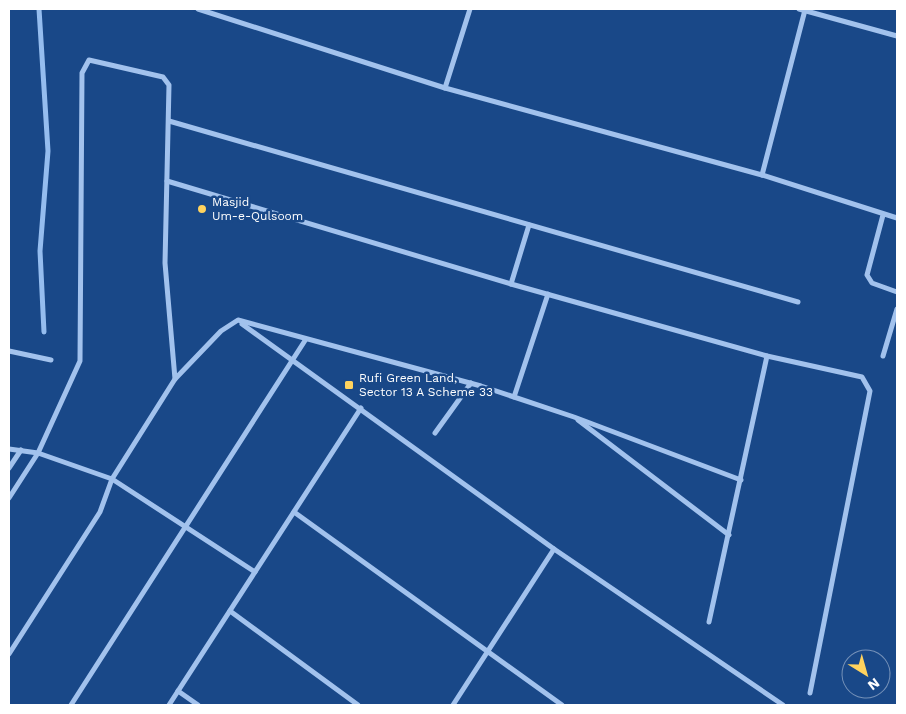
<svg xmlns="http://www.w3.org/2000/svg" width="906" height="714" viewBox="0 0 906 714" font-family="'Work Sans',sans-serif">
	<rect width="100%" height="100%" fill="#194888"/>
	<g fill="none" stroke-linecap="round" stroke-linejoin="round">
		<polyline stroke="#95bdef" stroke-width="5" points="39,9 48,151 40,251 44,332"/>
		<g stroke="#a2c2ed" stroke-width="5">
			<polyline points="198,9 445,88 762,175 897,218"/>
			<polyline points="799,9 897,36"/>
			<polyline points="445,88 470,9"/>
			<polyline points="169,121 798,302"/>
			<polyline points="762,175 805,10"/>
			<polyline points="167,181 511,284 767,356 862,377 870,391 810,693"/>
			<polyline points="883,215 867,275 872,283 897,292"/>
			<polyline points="511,284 529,225"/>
			<polyline points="242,324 554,549 783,705"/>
			<polyline points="9,351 51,360"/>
			<polyline points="883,356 897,309"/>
			<polyline points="514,397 548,294"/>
			<polyline points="578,420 729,535"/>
			<polyline points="435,433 471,383"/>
			<polyline points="9,449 38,453 112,479 255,572"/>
			<polyline points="9,468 21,450"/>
			<polyline points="9,498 38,453 80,361 82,73 89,60 163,77 169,85 165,263 175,379"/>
			<polyline points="294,512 562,705"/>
			<polyline points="230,611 358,705"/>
			<polyline points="709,622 767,356"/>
			<polyline points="9,654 100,512 112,479 175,379 221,331 238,320 481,386 574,417 741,480"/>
			<polyline points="178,691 198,705"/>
			<polyline points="71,705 306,339"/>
			<polyline points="169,705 361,408"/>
			<polyline points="453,705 554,549"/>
		</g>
	</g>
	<g fill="#ffd35e" stroke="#194888" stroke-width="2">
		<circle cx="202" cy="209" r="5"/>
		<rect x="344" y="380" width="10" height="10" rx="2.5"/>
	</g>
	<g text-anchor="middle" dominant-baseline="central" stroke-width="5" stroke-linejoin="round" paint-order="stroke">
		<g font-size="12" fill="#fff" stroke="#194888" text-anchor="start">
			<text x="212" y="202">Masjid<tspan x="212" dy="14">Um-e-Qulsoom</tspan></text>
			<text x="359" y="378">Rufi Green Land,<tspan x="359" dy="14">Sector 13 A Scheme 33</tspan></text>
		</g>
	</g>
	<rect width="906" height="714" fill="none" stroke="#ffffff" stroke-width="20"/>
	<g transform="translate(866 674) rotate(143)"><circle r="24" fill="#194888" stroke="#7591b8"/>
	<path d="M0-4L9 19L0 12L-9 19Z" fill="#ffd35e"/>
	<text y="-8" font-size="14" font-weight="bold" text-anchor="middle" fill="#ffffff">N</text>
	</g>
</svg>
